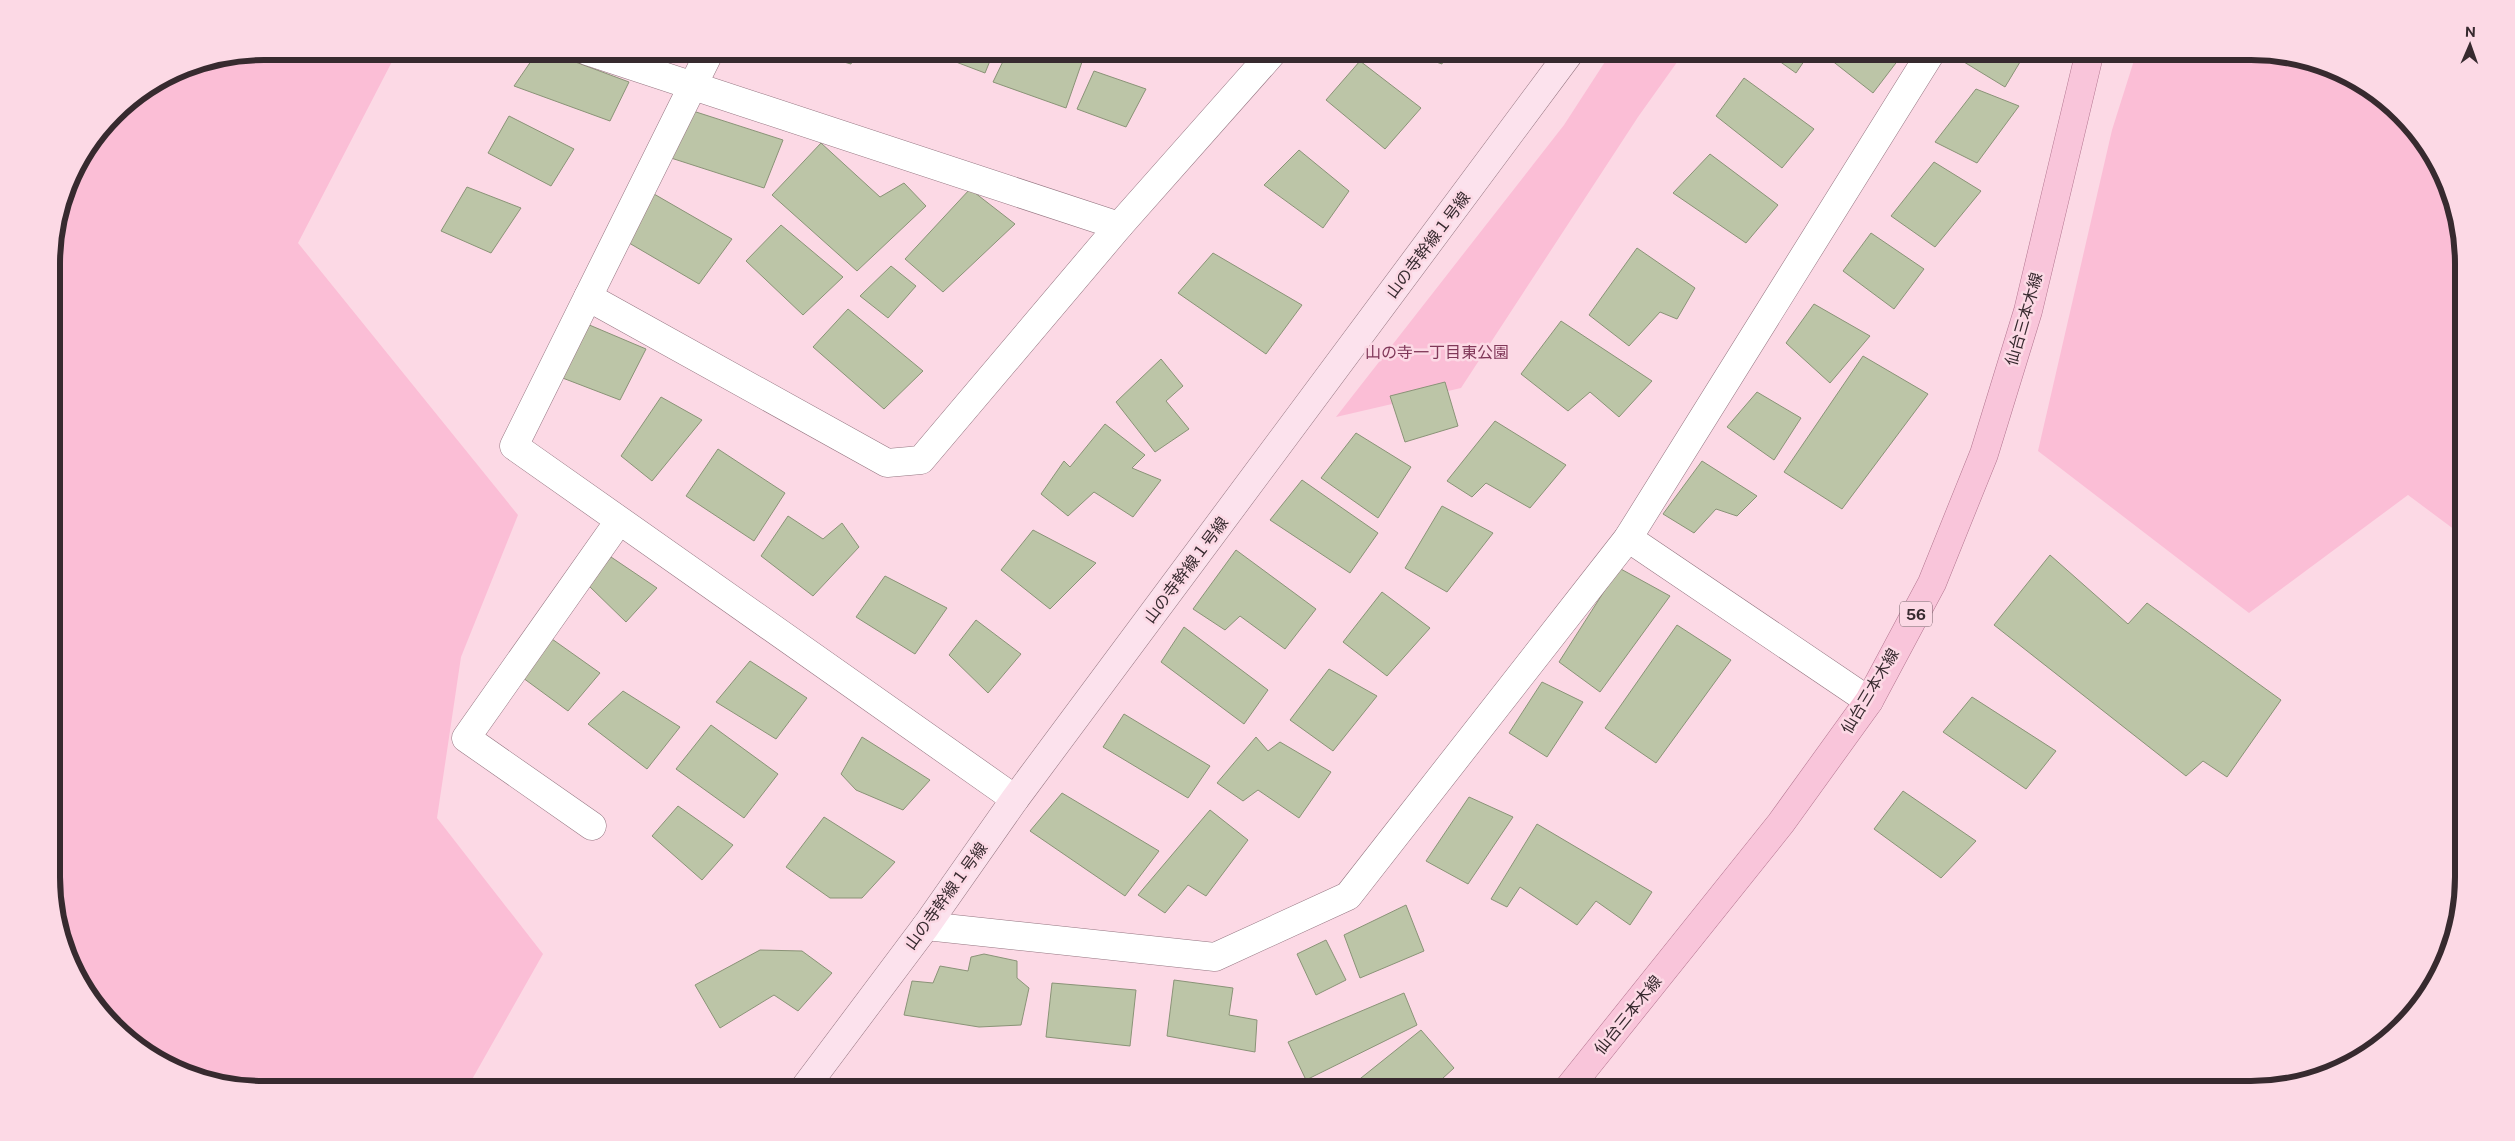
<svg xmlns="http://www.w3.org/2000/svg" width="2515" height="1141" viewBox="0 0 2515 1141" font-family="'Public Sans','Noto Sans JP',sans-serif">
	<rect width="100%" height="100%" fill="#fcd9e5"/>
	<g fill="#fbbed6">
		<polygon points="264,51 397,52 298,243 518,515 461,657 437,818 543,954 466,1090 264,1090 182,1073 134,1046 95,1006 67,958 53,905 52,250 73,170 124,104 183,67"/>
		<polygon points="1612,51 1685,51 1638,117 1461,388 1336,417 1564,125"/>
		<polygon points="2137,51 2251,51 2333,68 2381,95 2420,135 2448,183 2462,237 2463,536 2408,495 2249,613 2038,451 2112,130"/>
	</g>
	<g fill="#bcc5a7" stroke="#8a9377">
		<polygon points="538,51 546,51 629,82 610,121 514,86"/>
		<polygon points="821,51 856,51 851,64 819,55"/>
		<polygon points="927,51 994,51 985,73"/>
		<polygon points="1008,51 1049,51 1082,62 1066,108 993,82"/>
		<polygon points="1404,51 1446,51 1442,64"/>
		<polygon points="1765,51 1811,51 1796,73"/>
		<polygon points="1829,51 1898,51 1902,55 1873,93 1826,56"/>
		<polygon points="1970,51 2013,51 2023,57 2005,87 1964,62"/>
		<polygon points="1360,61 1421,108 1385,149 1326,100"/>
		<polygon points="1094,71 1146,89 1126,127 1077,109"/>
		<polygon points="1744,78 1814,129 1782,168 1716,116"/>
		<polygon points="1976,89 2019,106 1977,163 1935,142"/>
		<polygon points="693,111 783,140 764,188 671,158"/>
		<polygon points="509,116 574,149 551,186 488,153"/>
		<polygon points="821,143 880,197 904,183 926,206 857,271 772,195"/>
		<polygon points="1299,150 1349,191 1323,228 1264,185"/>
		<polygon points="1710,154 1778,205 1746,243 1673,193"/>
		<polygon points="1934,162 1981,191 1935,247 1891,216"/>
		<polygon points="467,187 521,208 491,253 441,231"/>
		<polygon points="970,189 1015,224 943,292 905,259"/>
		<polygon points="654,194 732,239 699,284 624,240"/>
		<polygon points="781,225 843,277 803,315 746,261"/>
		<polygon points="1871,233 1924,269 1894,309 1843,271"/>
		<polygon points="1637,248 1695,288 1677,319 1660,312 1629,346 1589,315"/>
		<polygon points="1213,253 1302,305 1266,354 1178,293"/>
		<polygon points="891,266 916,286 888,318 860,296"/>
		<polygon points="1814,304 1870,336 1830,383 1786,343"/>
		<polygon points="848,309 923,371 884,409 813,347"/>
		<polygon points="1561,321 1652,381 1619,417 1590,392 1568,411 1521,374"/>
		<polygon points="587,324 646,349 620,400 560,377"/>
		<polygon points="1863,356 1928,394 1842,509 1784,472"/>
		<polygon points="1161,359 1183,386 1166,401 1189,429 1155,452 1116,402"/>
		<polygon points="1445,382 1458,426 1405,442 1390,396"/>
		<polygon points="1757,392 1801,418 1774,460 1727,427"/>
		<polygon points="661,397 702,420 652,481 621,456"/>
		<polygon points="1495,421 1566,465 1530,508 1486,483 1472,497 1447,481"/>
		<polygon points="1105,424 1145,455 1132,468 1161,480 1133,517 1094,492 1068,516 1041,494 1064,461 1070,467"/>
		<polygon points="1356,433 1411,467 1378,518 1321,478"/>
		<polygon points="718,449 785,493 754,541 686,496"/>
		<polygon points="1702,461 1757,496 1737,516 1716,509 1694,533 1663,514"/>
		<polygon points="1302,480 1378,533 1350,573 1270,520"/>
		<polygon points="1442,506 1493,533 1447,592 1405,568"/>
		<polygon points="788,516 823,539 842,523 859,547 813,596 761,556"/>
		<polygon points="1033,530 1096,563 1050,609 1001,570"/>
		<polygon points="1236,550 1316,609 1285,649 1240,616 1225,630 1193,609"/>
		<polygon points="2050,555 2128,624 2147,603 2281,700 2227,777 2203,761 2186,776 1994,625"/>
		<polygon points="611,557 657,588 626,622 588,585"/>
		<polygon points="1619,568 1670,596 1600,692 1559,662"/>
		<polygon points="885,576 947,608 915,654 856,617"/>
		<polygon points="1382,592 1430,628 1387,676 1343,642"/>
		<polygon points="976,620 1021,654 988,693 949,655"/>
		<polygon points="1677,625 1731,660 1656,763 1605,728"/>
		<polygon points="1184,627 1268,690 1244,724 1161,662"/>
		<polygon points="552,639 600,673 568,711 519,675"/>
		<polygon points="750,661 807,698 776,739 716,702"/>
		<polygon points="1329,669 1377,696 1333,751 1290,720"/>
		<polygon points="1542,682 1583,702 1547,757 1509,733"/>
		<polygon points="623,691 680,727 647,769 588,724"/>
		<polygon points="1972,697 2056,751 2026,789 1943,732"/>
		<polygon points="1124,714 1210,766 1188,798 1103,747"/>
		<polygon points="711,725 778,774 744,818 676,769"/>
		<polygon points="862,737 930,780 903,810 856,790 841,774"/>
		<polygon points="1256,737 1268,751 1280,742 1331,772 1299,818 1258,790 1243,801 1217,783"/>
		<polygon points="1903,791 1976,841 1941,878 1874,829"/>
		<polygon points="1062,793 1159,851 1125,896 1030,831"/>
		<polygon points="1469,797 1513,817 1468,884 1426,861"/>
		<polygon points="678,806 733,845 702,880 652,836"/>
		<polygon points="1210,810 1248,840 1206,896 1188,885 1165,913 1138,895"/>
		<polygon points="824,817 895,862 862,898 830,898 786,867"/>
		<polygon points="1537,824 1652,892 1630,925 1596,901 1577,925 1520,887 1507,907 1491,899"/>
		<polygon points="1406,905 1424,951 1360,978 1344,935"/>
		<polygon points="1326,940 1346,980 1316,995 1297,954"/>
		<polygon points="760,950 802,951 832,973 798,1011 774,995 720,1028 695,985"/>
		<polygon points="984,954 1017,961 1017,978 1029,988 1021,1025 979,1027 904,1015 912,981 933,983 940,966 968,971 971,957"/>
		<polygon points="1174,980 1233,988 1229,1015 1257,1020 1255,1052 1167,1036"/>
		<polygon points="1052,983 1136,990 1130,1046 1046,1037"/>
		<polygon points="1404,993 1417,1025 1306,1080 1288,1042"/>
		<polygon points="1421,1030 1454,1068 1431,1089 1346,1090"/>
		<polygon points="609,1080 617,1090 599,1090"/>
	</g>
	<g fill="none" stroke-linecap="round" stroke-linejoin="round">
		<defs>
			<g id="street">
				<polyline points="587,51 1119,226 1274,51"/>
				<polyline points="710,51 514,446 1015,799"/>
				<polyline points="588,297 887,463 921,460 1119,226"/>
				<polyline points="1628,538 1869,701"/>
				<polyline points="592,826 466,738 619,521"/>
				<polyline points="926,926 1215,957 1348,896 1628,538 1932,51"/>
			</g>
			<polyline id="secondary" points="803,1090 926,926 1015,799 1571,51"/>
			<polyline id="primary" points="1568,1089 1781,823 1869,701 1932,583 1984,454 2028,311 2090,51"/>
		</defs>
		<use href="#street" stroke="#947580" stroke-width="29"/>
		<use href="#secondary" stroke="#947580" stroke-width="29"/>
		<use href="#primary" stroke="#b2758f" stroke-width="29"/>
		<use href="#street" stroke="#fff" stroke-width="28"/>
		<use href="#secondary" stroke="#fce2ed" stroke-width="28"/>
		<use href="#primary" stroke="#f9c5da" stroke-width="28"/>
	</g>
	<g text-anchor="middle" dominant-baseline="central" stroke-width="5" stroke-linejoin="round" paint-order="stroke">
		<rect fill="#fcd9e5" stroke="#725e66" stroke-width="1" x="1900" y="601.5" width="32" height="25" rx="4"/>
		<g font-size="15" font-weight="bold" fill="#372a2f">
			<text x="1916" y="614">56</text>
		</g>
		<g font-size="16" fill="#372a2f" stroke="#fcd9e5">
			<text transform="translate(1428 245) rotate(-53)">山の寺幹線１号線</text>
			<text transform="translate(2024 319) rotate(-74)">仙台三本木線</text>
			<text transform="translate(1186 570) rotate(-53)">山の寺幹線１号線</text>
			<text transform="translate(1870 691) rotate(-59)">仙台三本木線</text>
			<text transform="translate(946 896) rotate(-54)">山の寺幹線１号線</text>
			<text transform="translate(1628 1015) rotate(-51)">仙台三本木線</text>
		</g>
		<g font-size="16" fill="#803859" stroke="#fcd9e5">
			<text x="1437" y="352">山の寺一丁目東公園</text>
		</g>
	</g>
	<path d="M0 0H2515V1141H0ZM264 60H2251A204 204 0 0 1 2455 264V877A204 204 0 0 1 2251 1081H264A204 204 0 0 1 60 877V264A204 204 0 0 1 264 60Z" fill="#fcd9e5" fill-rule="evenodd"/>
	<path fill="none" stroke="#372a2f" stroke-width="6" d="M264 60H2251A204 204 0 0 1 2455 264V877A204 204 0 0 1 2251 1081H264A204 204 0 0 1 60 877V264A204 204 0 0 1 264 60Z"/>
	<g transform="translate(2470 45) rotate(2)" stroke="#fcd9e5" stroke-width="4" paint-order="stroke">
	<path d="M0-4L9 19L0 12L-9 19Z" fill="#372a2f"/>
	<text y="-8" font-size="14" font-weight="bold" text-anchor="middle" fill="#372a2f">N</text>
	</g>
</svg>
